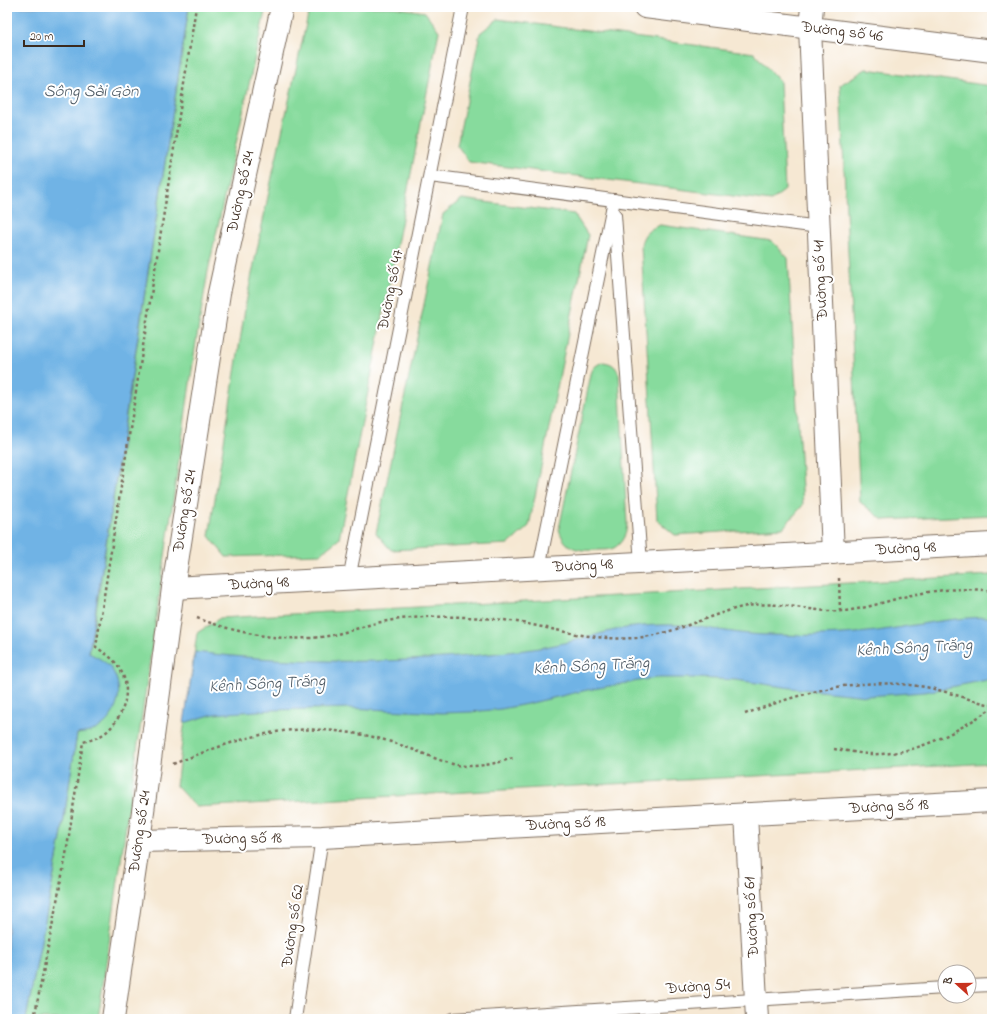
<svg xmlns="http://www.w3.org/2000/svg" width="999" height="1026" viewBox="0 0 999 1026" font-family="'Indie Flower',sans-serif">
	<rect width="100%" height="100%" fill="#fff"/>
	<filter id="ink" filterUnits="userSpaceOnUse"><feTurbulence type="fractalNoise" baseFrequency=".025" numOctaves="2"/><feDisplacementMap in="SourceGraphic" scale="8" xChannelSelector="R" yChannelSelector="G"/><feConvolveMatrix kernelMatrix="1 2 1 2 8 2 1 2 1" color-interpolation-filters="sRGB"/></filter>
	<filter id="wash" filterUnits="userSpaceOnUse"><feTurbulence type="fractalNoise" baseFrequency=".012" numOctaves="4" result="noise"/><feDisplacementMap in="SourceGraphic" scale="16" xChannelSelector="R" yChannelSelector="G"/><feGaussianBlur stdDeviation="0.9" result="paint"/><feColorMatrix in="noise" values="0 0 0 0 0 0 0 0 0 0 0 0 0 0 0 0 0 1.4 0 .05"/><feComposite in="paint" operator="in"/></filter>
	<g filter="url(#wash)">
		<rect width="100%" height="100%" fill="#f6e8d3"/>
		<g fill="#87db9d" stroke="#61825e">
			<polygon points="189,7 266,7 208,271 196,342 98,1019 26,1019 61,838"/>
			<polygon points="320,7 393,7 425,12 439,31 339,539 320,554 226,557 209,536 246,303 272,177 308,15"/>
			<polygon points="498,19 754,53 780,82 785,190 771,201 469,162 457,145 480,33"/>
			<polygon points="866,69 992,86 992,515 883,520 860,502 840,85"/>
			<polygon points="462,199 574,214 588,235 529,526 509,544 391,550 376,533 443,214"/>
			<path d="M660 225 772 241 788 258 803 505 783 528 675 535 657 520 641 245C643 234 649 229 660 225Z"/>
			<path d="M603 362C612 363 616 366 619 374L627 524C626 533 624 540 617 546 612 550 605 550 599 550 580 551 565 551 559 529L591 374C593 367 596 365 603 362Z"/>
			<polygon points="992,575 992,763 196,807 176,786 197,633 220,618"/>
		</g>
		<g fill="#70b3e5" stroke="#566e82">
			<path d="M7 7H189L89 653C96 657 104 660 110 667 126 687 119 718 95 730 89 733 83 733 77 734L61 838 26 1019H7Z"/>
			<path d="M984 617 992 618V679L925 692 867 696 791 688 736 680 696 678H656L587 690 527 704 501 709 471 712 442 713 351 708 272 710 214 714 184 723 195 652C303 665 409 664 517 651 537 649 557 645 576 640 596 635 614 629 634 627 657 624 683 624 706 628 727 631 748 635 770 635 805 636 842 635 877 631 892 629 906 626 921 624 942 620 963 618 984 617Z"/>
		</g>
	</g>
	<g filter="url(#ink)">
		<g fill="none" stroke-linecap="round" stroke-linejoin="round">
			<defs>
				<g id="lane">
					<polyline points="430,176 819,227"/>
					<polyline points="615,215 641,563"/>
					<polyline points="539,568 614,200"/>
					<polyline points="349,579 463,7"/>
					<polyline points="969,986 992,985"/>
					<polyline points="295,1019 322,837"/>
					<polyline points="452,1019 945,988"/>
				</g>
				<g id="street">
					<polyline points="645,7 992,51"/>
					<polyline points="812,7 810,28 833,553"/>
					<polyline points="173,588 992,544"/>
					<polyline points="746,814 757,1019"/>
					<polyline points="139,841 322,837 992,801"/>
				</g>
				<polyline id="secondary" points="113,1019 139,841 173,588 219,293 282,7"/>
			</defs>
			<use href="#lane" stroke="#7c6c5d" stroke-width="14"/>
			<use href="#street" stroke="#7c6c5d" stroke-width="24"/>
			<use href="#secondary" stroke="#7c6c5d" stroke-width="24"/>
			<g stroke="#7c6c5d" stroke-width="2.5" stroke-dasharray="3 3" stroke-linecap="butt">
				<polyline points="839,578 840,611"/>
				<path d="M197 618C239 634 288 644 333 635 346 632 359 628 372 624 389 620 407 618 424 617 455 616 487 617 517 622 556 629 594 641 634 638 675 635 708 614 747 606 780 600 811 613 844 611 864 609 884 602 903 597 932 590 962 587 992 591"/>
				<path d="M745 714C805 692 853 677 918 686 943 689 967 700 992 705"/>
				<path d="M834 749C849 751 865 755 880 754 922 752 958 731 992 708"/>
				<path d="M173 764C209 750 245 736 283 731 308 728 334 730 358 734 378 737 398 744 417 751 429 756 443 762 457 765 476 768 495 764 513 758"/>
				<path d="M34 1019 66 855 83 742C91 740 98 738 105 733 125 717 134 686 117 665 112 657 103 652 96 647L196 7"/>
			</g>
			<use href="#lane" stroke="#fff" stroke-width="12"/>
			<use href="#street" stroke="#fff" stroke-width="22"/>
			<use href="#secondary" stroke="#fff" stroke-width="22"/>
		</g>
	</g>
	<g text-anchor="middle" dominant-baseline="central" stroke-width="4" stroke-linejoin="round" paint-order="stroke">
		<g font-size="16" fill="#3b2a1e" stroke="#fff">
			<text transform="translate(842 32) rotate(7)">Đường số 46</text>
			<text transform="translate(241 192) rotate(-78)">Đường số 24</text>
			<text transform="translate(821 280) rotate(-93)">Đường số 41</text>
			<text transform="translate(391 290) rotate(-79)">Đường số 47</text>
			<text transform="translate(185 511) rotate(-81)">Đường số 24</text>
			<text transform="translate(906 549) rotate(-3)">Đường 48</text>
			<text transform="translate(583 566) rotate(-3)">Đường 48</text>
			<text transform="translate(259 584) rotate(-3)">Đường 48</text>
			<text transform="translate(889 807) rotate(-3)">Đường số 18</text>
			<text transform="translate(566 824) rotate(-3)">Đường số 18</text>
			<text transform="translate(140 832) rotate(-82)">Đường số 24</text>
			<text transform="translate(242 839) rotate(-1)">Đường số 18</text>
			<text transform="translate(752 917) rotate(-93)">Đường số 61</text>
			<text transform="translate(293 926) rotate(-82)">Đường số 62</text>
			<text transform="translate(698 987) rotate(-4)">Đường 54</text>
		</g>
		<g font-size="17" font-style="italic" fill="#4e5a64" stroke="#fff">
			<text x="91" y="91">Sông Sài Gòn</text>
			<text transform="translate(914 648) rotate(-3)">Kênh Sông Trăng</text>
			<text transform="translate(591 666) rotate(-3)">Kênh Sông Trăng</text>
			<text transform="translate(267 684) rotate(-3)">Kênh Sông Trăng</text>
		</g>
	</g>
	<rect width="999" height="1026" fill="none" stroke="#fff" stroke-width="24"/>
	<g transform="translate(957 984) rotate(291)"><circle r="19" fill="#ffffff" stroke="#b1aaa5"/>
	<path d="M0-3L7 15L0 10L-7 15Z" fill="#c8321e"/>
	<text y="-6" font-size="11" font-weight="bold" text-anchor="middle" fill="#3b2a1e">B</text>
	</g>
	<path d="M24 40v6h60v-6" fill="none" stroke="#3b2a1e" stroke-width="2"/>
	<text x="30" y="40" font-size="12" fill="#3b2a1e" stroke="#ffffff" stroke-width="3" paint-order="stroke">20 m</text>
</svg>
